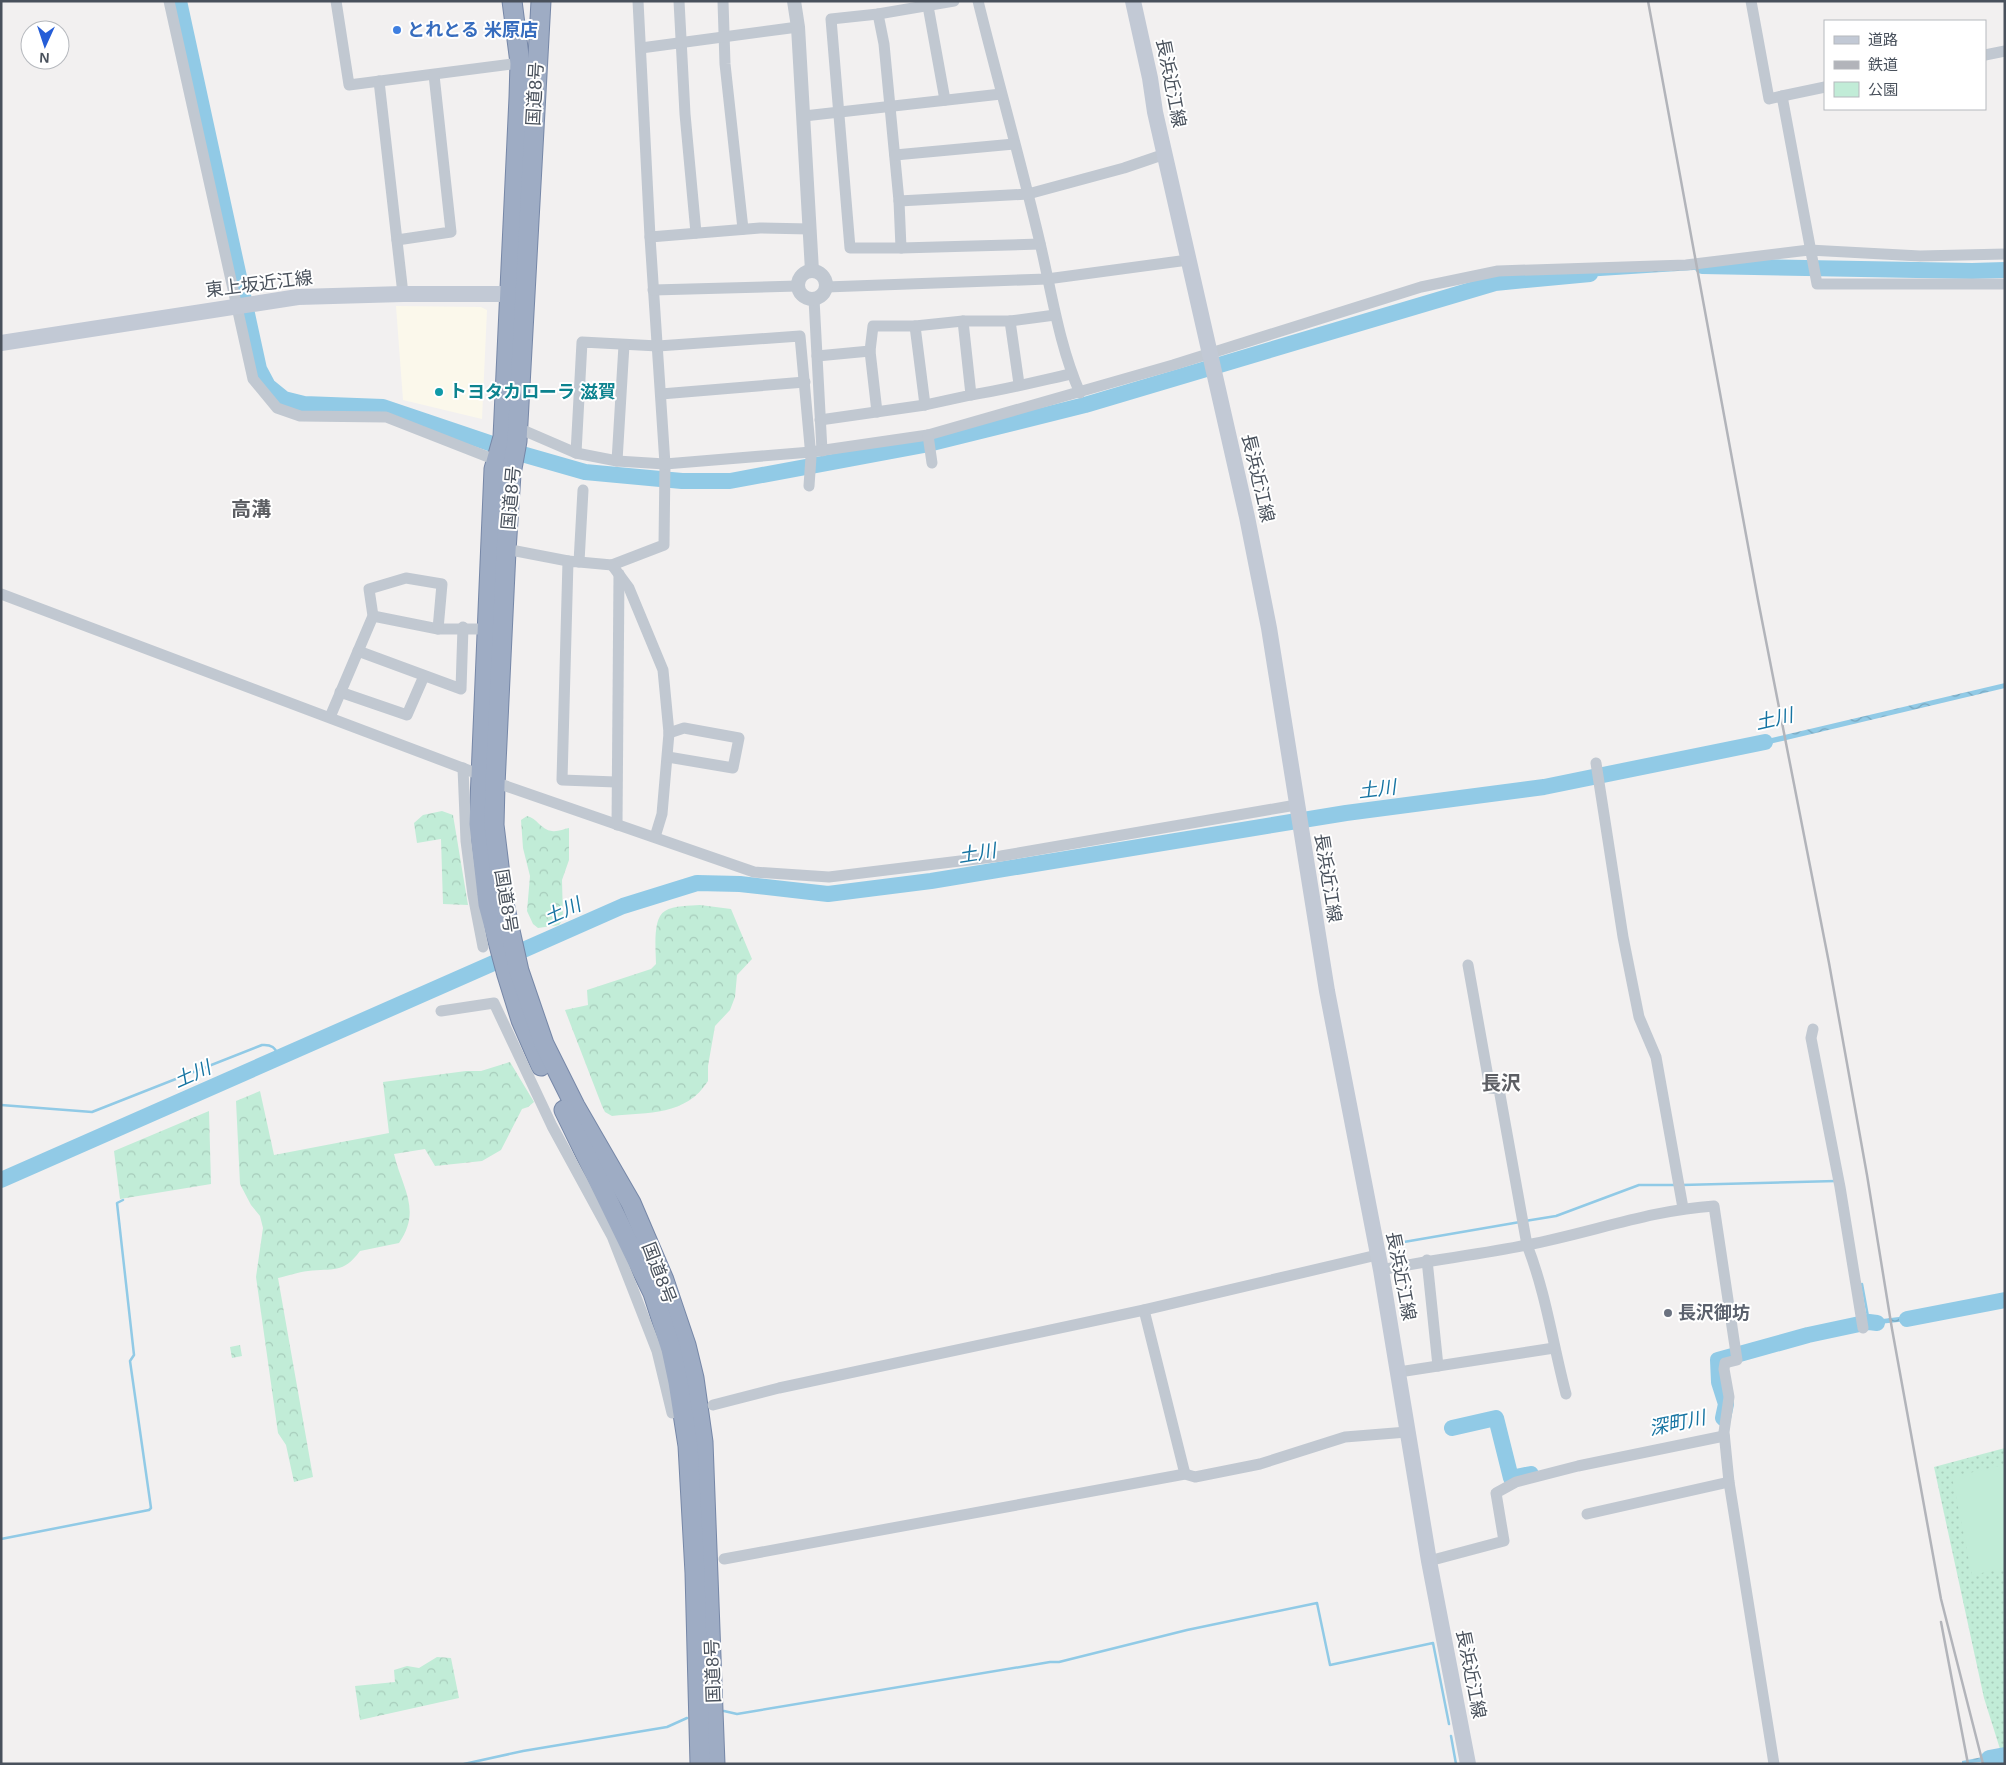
<svg xmlns="http://www.w3.org/2000/svg" width="2006" height="1765" viewBox="0 0 2006 1765" font-family="Arial,'Noto Sans JP',sans-serif">
	<defs>
		<pattern id="green-dots" width="8" height="8" patternUnits="userSpaceOnUse" patternTransform="scale(1.25)"><rect width="8" height="8" fill="#c1ecd7"/><path d="M2 2h.1M6 6h.1" fill="none" stroke="#a7ccbb" stroke-width="1.8" stroke-linecap="round"/></pattern>
		<pattern id="forest-crowns" width="20" height="18" patternUnits="userSpaceOnUse" patternTransform="scale(1.25)"><rect width="20" height="18" fill="#c1ecd7"/><path d="M2 6a3 3 0 1 1 6 0M12 15a3 3 0 1 1 6 0" fill="none" stroke="#a7ccbb"/></pattern>
		<pattern id="water-waves" width="16" height="10" patternUnits="userSpaceOnUse" patternTransform="scale(1.25)"><rect width="16" height="10" fill="#91cae6"/><path d="M0 5q4-4 8 0t8 0" fill="none" stroke="#78a6be"/></pattern>
	</defs>
	<rect width="100%" height="100%" fill="#f2f0f0"/>
	<polygon fill="#fbf8eb" points="396,306 481,307 487,310 482,419 403,400"/>
	<polygon fill="url(#green-dots)" points="2005,1448 2005,1748 2000,1749 1984,1698 1934,1467"/>
	<g fill="url(#forest-crowns)">
		<polygon points="442,811 453,815 468,905 443,904 441,839 417,843 414,823 423,815"/>
		<path d="M527 816C537 818 541 830 552 831 557 832 564 829 569 828V860L562 880 563 919 559 925 538 928 533 924 527 911 530 876 523 848 521 820Z"/>
		<path d="M700 905 731 909 752 959 737 975 735 997 730 1010 715 1026 708 1066V1081C686 1116 648 1112 612 1116L605 1112 602 1106 565 1010 588 1005 587 990 651 969 656 964C656 951 652 918 665 911 674 905 690 906 700 905Z"/>
		<path d="M510 1062 534 1102 528 1107 522 1109 501 1150 482 1161 435 1166 425 1149 394 1154C402 1188 422 1210 399 1243L360 1251C343 1274 333 1268 308 1271 298 1272 287 1276 278 1278L313 1477 294 1482 286 1445 278 1433 256 1277 263 1228 260 1216 251 1205 240 1184 236 1101 260 1091 274 1155 389 1133 383 1082 466 1071H481Z"/>
		<polygon points="209,1111 211,1184 120,1199 114,1151"/>
		<polygon points="240,1345 242,1356 232,1358 230,1347"/>
		<polygon points="437,1657 451,1658 459,1698 360,1720 355,1686 395,1682 394,1670 407,1666 419,1668"/>
	</g>
	<polygon fill="#c1ecd7" points="2003,1465 2005,1473 2005,1568 1972,1575 1952,1477"/>
	<g fill="url(#water-waves)">
		<polygon points="1711,264 1709,269 1569,278 1569,272"/>
		<polygon points="2005,683 2005,688 1744,750 1742,745"/>
		<polygon points="1907,1316 1908,1321 1869,1325 1866,1321"/>
		<polygon points="1988,1756 1989,1761 1962,1764 1962,1761"/>
	</g>
	<g fill="none" stroke-linecap="round" stroke-linejoin="round">
		<g stroke="#91cae6" stroke-width="2.5">
			<path d="M1 1105 92 1112 262 1045C273 1044 275 1049 280 1057"/>
			<polyline points="1682,1185 1836,1181"/>
			<polyline points="1525,1221 1556,1216 1639,1185 1676,1185"/>
			<polyline points="1398,1243 1520,1222"/>
			<polyline points="1862,1284 1869,1322"/>
			<polyline points="1,1539 149,1510 151,1508 130,1361 134,1355 117,1203 123,1200"/>
			<polyline points="724,1711 737,1714 1050,1662 1059,1662 1187,1630 1317,1603 1330,1665 1433,1643 1449,1724"/>
			<polyline points="1451,1736 1456,1764"/>
			<polyline points="464,1764 523,1751 667,1727 687,1718"/>
		</g>
		<g stroke="#91cae6" stroke-width="16">
			<polyline points="179,1 259,369 268,386 284,399 304,404 383,407 522,454 585,472 682,481 730,481 924,445 1085,405 1495,283 1590,274"/>
			<polyline points="1702,266 1972,271 2005,270"/>
			<polyline points="1,1180 623,906 697,883 740,884 828,894 931,881 1346,813 1544,787 1765,742"/>
			<polyline points="1907,1319 2005,1300"/>
			<polyline points="1723,1418 1726,1404 1719,1382 1718,1360 1808,1335 1869,1322 1877,1323"/>
			<polyline points="1452,1428 1496,1418 1511,1478 1531,1474"/>
			<polyline points="1989,1758 2005,1755"/>
		</g>
		<defs>
			<g id="trunk">
				<polyline points="512,1 520,63 519,97 503,437 494,469 479,824 488,904 507,975 521,1020 541,1066"/>
				<polyline points="541,1 517,441 511,474 506,551 495,785 494,825 503,899 519,971 544,1044 575,1106 631,1203 664,1280 686,1345 694,1378 703,1442 715,1764"/>
				<polyline points="564,1110 653,1293 671,1349 678,1382 688,1446 695,1573 700,1764"/>
			</g>
		</defs>
		<use href="#trunk" stroke="#7687a7" stroke-width="21"/>
		<g stroke="#c1c8d1" stroke-width="11">
			<polyline points="169,1 253,379 277,408 300,416 386,417 488,457"/>
			<polyline points="336,1 349,85 520,63"/>
			<polyline points="638,1 650,237 665,464 664,545 612,565 629,588 663,670 669,733 662,814 655,837"/>
			<polyline points="679,1 685,114 696,233"/>
			<polyline points="723,1 725,64 743,229"/>
			<path d="M978 1C998 82 1021 162 1040 243 1052 294 1059 345 1080 393"/>
			<polyline points="1751,1 1769,99 1782,96 1817,284 2005,284"/>
			<polyline points="928,6 945,100"/>
			<polyline points="878,14 884,44 899,201"/>
			<polyline points="641,48 798,27"/>
			<polyline points="1985,55 2005,51"/>
			<polyline points="379,81 403,294"/>
			<polyline points="1782,96 1825,87"/>
			<polyline points="804,116 1001,94"/>
			<polyline points="895,155 1014,144"/>
			<polyline points="650,237 760,228 810,229"/>
			<polyline points="397,240 451,232 434,75"/>
			<polyline points="1040,244 901,248 899,201 1028,194 1124,168 1165,154"/>
			<polyline points="901,248 850,248 831,19 878,14 954,1"/>
			<polyline points="826,287 1047,279 1188,260"/>
			<polyline points="653,290 798,286"/>
			<polyline points="814,299 822,451"/>
			<polyline points="1010,321 1019,384"/>
			<polyline points="915,326 925,405 971,395 963,321"/>
			<polyline points="870,351 877,412"/>
			<polyline points="817,356 870,351 873,326 915,326 963,321 1010,321 1055,315"/>
			<polyline points="661,394 805,382"/>
			<path d="M971 395C1005 390 1038 381 1071 374"/>
			<polyline points="820,420 925,405"/>
			<polyline points="518,428 576,453 617,461 665,464 811,452 928,435 1173,365 1421,287 1498,271 1686,265 1809,250 1920,256 2005,254"/>
			<polyline points="928,435 932,463"/>
			<polyline points="576,453 582,342 658,346 800,336 811,457 809,486"/>
			<polyline points="617,461 624,345"/>
			<polyline points="501,551 516,551 568,561"/>
			<polyline points="579,562 583,490"/>
			<polyline points="612,565 568,561 562,780 616,782"/>
			<polyline points="1,594 481,775"/>
			<polyline points="373,616 438,629 486,629"/>
			<polyline points="358,651 461,689 463,627"/>
			<polyline points="340,692 407,715 424,676"/>
			<polyline points="330,717 373,616 369,589 406,578 442,584 438,629"/>
			<polyline points="668,757 733,768 739,738 684,728 669,733"/>
			<polyline points="1596,763 1623,937 1639,1017 1656,1057 1683,1208"/>
			<polyline points="463,768 466,841 473,895 483,947"/>
			<polyline points="495,785 503,785 754,872 829,877 1001,856 1296,805"/>
			<polyline points="617,825 619,574"/>
			<path d="M1468 965 1490 1088 1499 1089 1527 1245C1546 1293 1553 1345 1566 1394"/>
			<polyline points="441,1011 494,1003 552,1126 612,1236 657,1351 672,1413"/>
			<polyline points="1813,1029 1811,1038 1840,1187 1863,1328"/>
			<polyline points="1427,1260 1438,1366"/>
			<path d="M1381 1270C1429 1260 1479 1255 1527 1245 1590 1233 1651 1210 1714 1206L1737 1360 1725 1363 1724 1369 1729 1397 1724 1432 1729 1482 1774 1764"/>
			<polyline points="1144,1310 1185,1474"/>
			<polyline points="1399,1372 1554,1348"/>
			<polyline points="713,1405 779,1388 1144,1310 1377,1255"/>
			<polyline points="1587,1514 1729,1482"/>
			<polyline points="724,1559 1185,1474 1195,1477 1260,1464 1345,1437 1407,1432"/>
			<polyline points="1429,1561 1504,1541 1496,1493 1516,1482 1578,1466 1724,1436"/>
		</g>
		<g stroke="#c1c8d1" stroke-width="14">
			<polyline points="794,1 798,27 812,271"/>
			<circle cx="812" cy="285" r="14"/>
		</g>
		<g stroke="#c2c9d5" stroke-width="16">
			<polyline points="1133,1 1150,78 1155,112 1247,517 1269,628 1327,991 1381,1270 1429,1561 1468,1764"/>
			<polyline points="1,343 298,297 403,294 522,294"/>
		</g>
		<use href="#trunk" stroke="#9eacc4" stroke-width="19"/>
		<g stroke="#b2b4ba" stroke-width="2.5">
			<polyline points="1648,1 1758,600 1829,963 1867,1175 1892,1329 1941,1599 1983,1764"/>
			<polyline points="1941,1622 1968,1764"/>
		</g>
	</g>
	<circle fill="#3f7fe0" stroke="#fff" stroke-width="2" cx="397" cy="30" r="5"/>
	<circle fill="#0f9aa8" stroke="#fff" stroke-width="2" cx="439" cy="392" r="5"/>
	<circle fill="#6b7280" stroke="#fff" stroke-width="2" cx="1668" cy="1313" r="5"/>
	<g text-anchor="middle" dominant-baseline="central" stroke-width="4" stroke-linejoin="round" paint-order="stroke">
		<g font-size="18" font-weight="bold" fill="#366cbe" stroke="#fff" text-anchor="start">
			<text x="407" y="30">とれとる 米原店</text>
		</g>
		<g font-size="18" fill="#49515c" stroke="#fff">
			<text transform="translate(1171 83) rotate(79)">長浜近江線</text>
			<text transform="translate(535 94) rotate(-87)">国道8号</text>
			<text transform="translate(259 284) rotate(-7)">東上坂近江線</text>
			<text transform="translate(1258 478) rotate(77)">長浜近江線</text>
			<text transform="translate(511 498) rotate(-85)">国道8号</text>
			<text transform="translate(1328 878) rotate(81)">長浜近江線</text>
			<text transform="translate(506 901) rotate(81)">国道8号</text>
			<text transform="translate(659 1273) rotate(69)">国道8号</text>
			<text transform="translate(1401 1276) rotate(79)">長浜近江線</text>
			<text transform="translate(713 1671) rotate(-92)">国道8号</text>
			<text transform="translate(1471 1674) rotate(79)">長浜近江線</text>
		</g>
		<g font-size="18" font-weight="bold" fill="#0d838f" stroke="#fff" text-anchor="start">
			<text x="449" y="392">トヨタカローラ 滋賀</text>
		</g>
		<g font-size="18" font-weight="bold" fill="#5b616d" stroke="#fff" text-anchor="start">
			<text x="1678" y="1313">長沢御坊</text>
		</g>
		<g font-size="19" font-style="italic" fill="#1674a2" stroke="#fff">
			<text transform="translate(1774 719) rotate(-13)">土川</text>
			<text transform="translate(1377 789) rotate(-7)">土川</text>
			<text transform="translate(977 853) rotate(-9)">土川</text>
			<text transform="translate(562 911) rotate(-24)">土川</text>
			<text transform="translate(192 1074) rotate(-24)">土川</text>
			<text transform="translate(1677 1423) rotate(-12)">深町川</text>
		</g>
		<g font-size="20" font-weight="bold" fill="#5d5f64" stroke="#fff">
			<text x="251" y="509">高溝</text>
			<text x="1501" y="1083">長沢</text>
		</g>
	</g>
	<rect width="2006" height="1765" fill="none" stroke="#49515c" stroke-width="5"/>
	<rect x="1824" y="20" width="162" height="90" fill="#ffffff" stroke="#b6b9be"/>
	<rect x="1834" y="36" width="25" height="8" fill="#c2c9d5" stroke="#b6b9be"/>
	<text x="1868" y="45" font-size="15" fill="#49515c">道路</text>
	<rect x="1834" y="61" width="25" height="8" fill="#b2b4ba" stroke="#b6b9be"/>
	<text x="1868" y="70" font-size="15" fill="#49515c">鉄道</text>
	<rect x="1834" y="82" width="25" height="15" fill="#c1ecd7" stroke="#b6b9be"/>
	<text x="1868" y="95" font-size="15" fill="#49515c">公園</text>
	<g transform="translate(45 45) rotate(183)"><circle r="24" fill="#ffffff" stroke="#b6b9be"/>
	<path d="M0-4L9 19L0 12L-9 19Z" fill="#255dd7"/>
	<text y="-8" font-size="14" font-weight="bold" text-anchor="middle" fill="#49515c">N</text>
	</g>
</svg>
